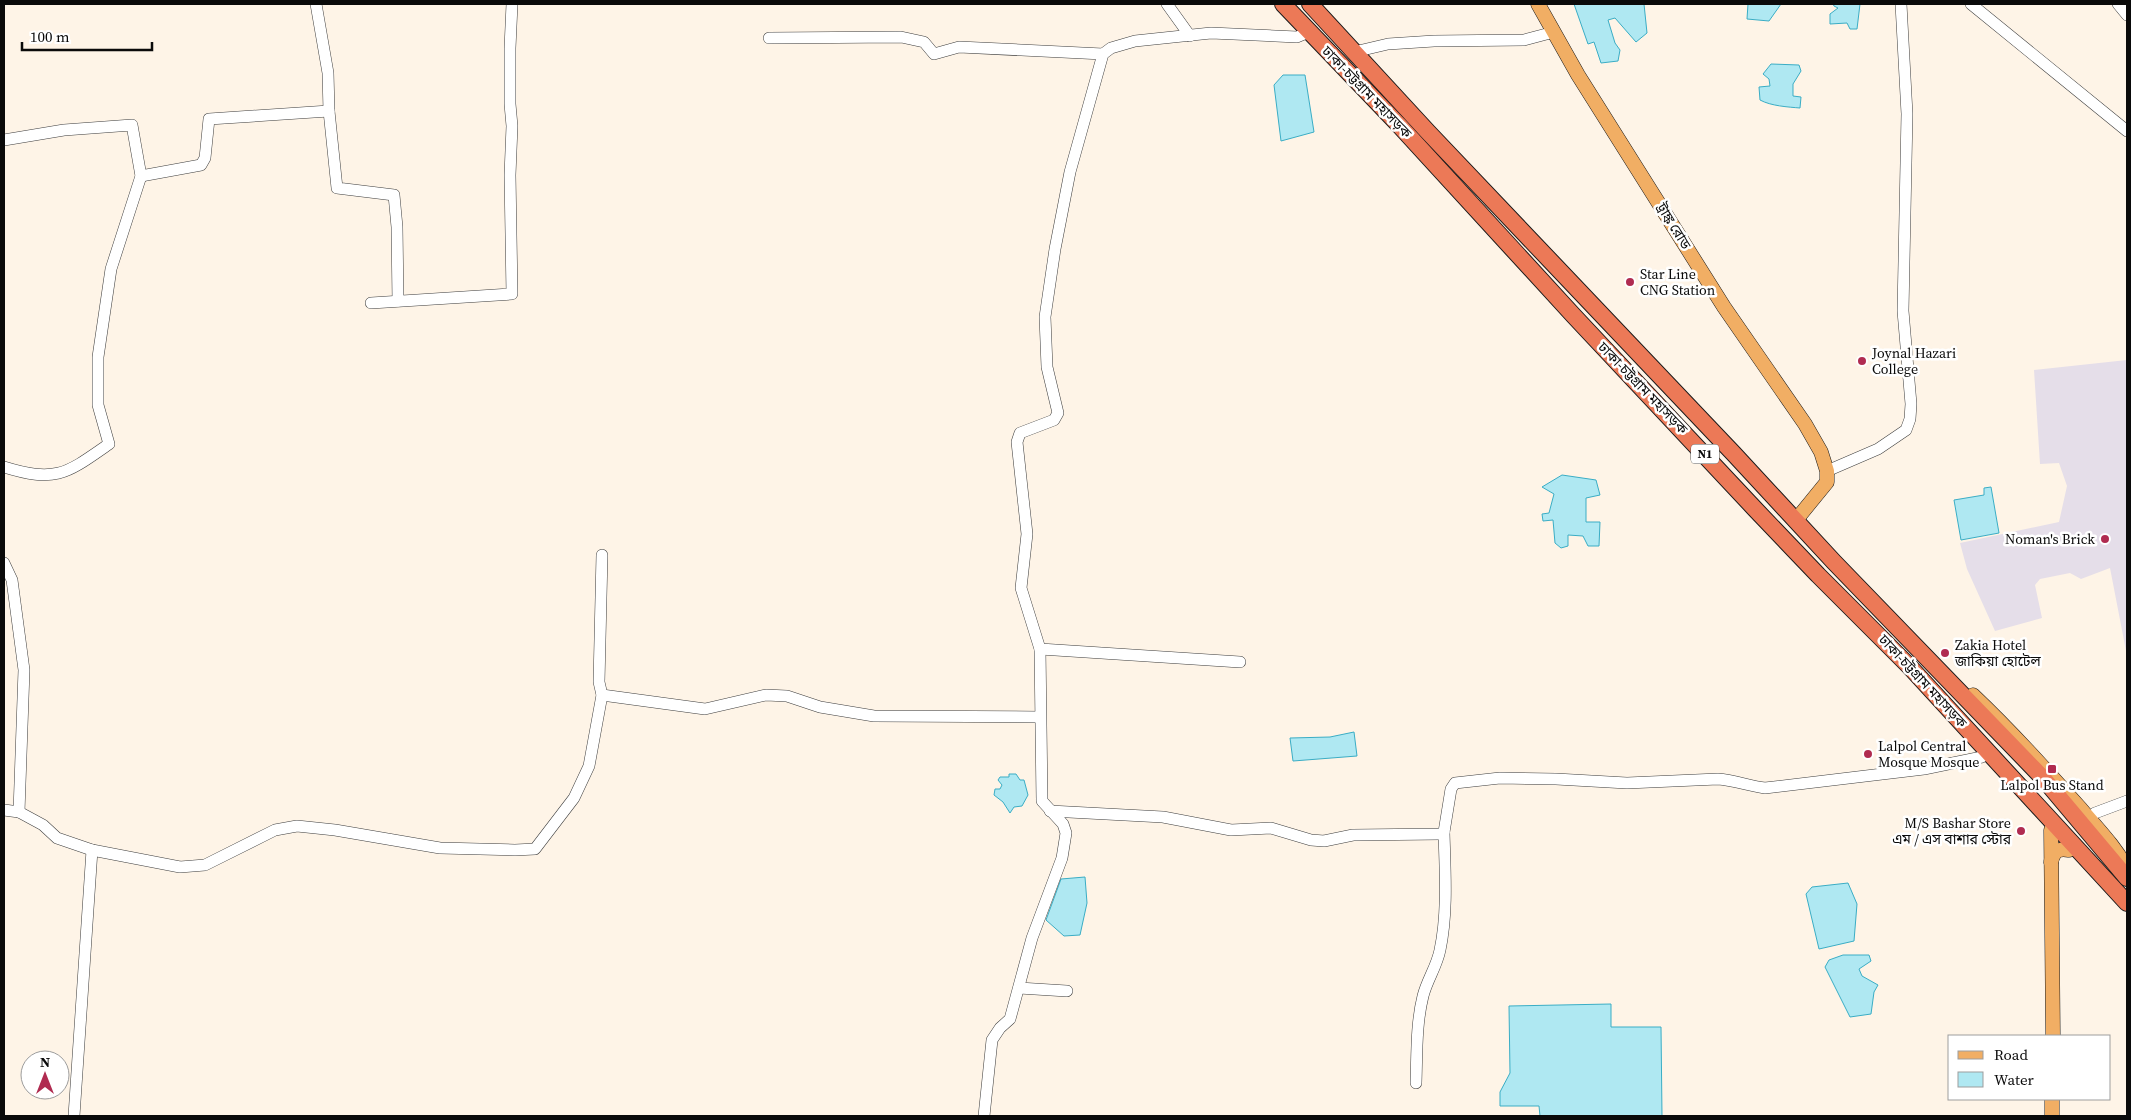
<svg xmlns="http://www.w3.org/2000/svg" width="2131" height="1120" viewBox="0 0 2131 1120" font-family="'Source Serif 4','Noto Sans Bengali',serif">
	<rect width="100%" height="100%" fill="#fef4e7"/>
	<polygon fill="#e5dee9" points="2127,360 2127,656 2110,568 2081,579 2070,573 2040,579 2035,585 2042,618 1995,631 1967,569 1960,543 2059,522 2067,486 2059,463 2040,464 2034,370"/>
	<g fill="#afe8f2" stroke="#3aadc5">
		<polygon points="1574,4 1644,4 1647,33 1636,42 1615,18 1608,20 1615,43 1620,50 1618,61 1601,63 1594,42 1588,44"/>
		<polygon points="1748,4 1781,4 1769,21 1747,19"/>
		<polygon points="1833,4 1860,4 1857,29 1850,29 1847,23 1830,24 1830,14 1838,8 1834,6"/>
		<path d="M1771 64 1799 65 1801 71 1793 84V96L1801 97 1800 108C1788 107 1771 106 1760 100L1759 87 1770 86 1769 79 1763 74Z"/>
		<polygon points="1283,75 1305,75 1314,132 1281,141 1274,85"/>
		<polygon points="1562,475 1596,480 1600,495 1586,498 1586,522 1600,522 1599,546 1588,546 1583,536 1568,535 1568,546 1561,548 1555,543 1553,520 1543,521 1542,514 1549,513 1554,494 1542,487"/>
		<polygon points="1991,487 1999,533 1961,540 1954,500 1984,495 1984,488"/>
		<polygon points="1354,732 1357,756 1293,761 1290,738 1330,737"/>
		<polygon points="1009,774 1016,774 1020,780 1024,780 1028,795 1022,806 1014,807 1010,813 1003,802 994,795 995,789 1000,789 1002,785 998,780 1000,777 1009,777"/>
		<polygon points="1085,877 1087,903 1080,935 1064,936 1046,920 1061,879"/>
		<polygon points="1848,883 1857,904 1854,941 1819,949 1806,894 1812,887"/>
		<polygon points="1843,955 1869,955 1871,961 1859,969 1862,976 1878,985 1874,992 1871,1014 1850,1017 1825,967 1829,960"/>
		<polygon points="1611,1004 1611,1027 1661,1027 1662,1116 1540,1116 1539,1106 1500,1106 1500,1092 1510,1073 1509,1006"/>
	</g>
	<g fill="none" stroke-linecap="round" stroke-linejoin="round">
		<defs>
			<g id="minor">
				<polyline points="316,4 328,73 329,111 337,188 394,195 397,227 398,301"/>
				<polyline points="1167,4 1190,36"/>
				<polyline points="1971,4 2127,131"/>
				<polyline points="2118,4 2127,15"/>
				<polyline points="769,38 901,37 924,42 934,54 959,47 1103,54"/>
				<polyline points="1354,52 1388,44 1434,41 1524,40 1554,32"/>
				<path d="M4 140 64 130 132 125 141 176 111 269 98 357V405L109 444C66 474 56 483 4 467"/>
				<polyline points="141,176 201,165 205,158 209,119 329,111"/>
				<polyline points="371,303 512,294 510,175 512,126 510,104 510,48 512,4"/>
				<polyline points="1827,471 1878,449 1906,430 1910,419 1911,404 1903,311 1907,114 1901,4"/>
				<polyline points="4,563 12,580 24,670 19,812"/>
				<polyline points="1040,649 1240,662"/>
				<polyline points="602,695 705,709 766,695 787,696 820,707 874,716 1040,717"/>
				<polyline points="4,810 19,812 43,825 57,838 92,850 180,867 205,865 275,830 297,826 335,830 440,848 515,850 535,849 574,798 589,766 602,695 599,682 602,555"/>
				<path d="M1050 811 1163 817 1231 830 1271 828 1311 840 1324 841 1353 835 1440 834 1444 832 1451 789 1455 783 1500 778 1556 779 1627 783 1718 779C1734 780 1749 786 1765 788L1924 769 1982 757"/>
				<polyline points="2089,819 2095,813 2127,801"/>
				<polyline points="1019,988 1067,991"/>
				<path d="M1416 1083C1417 1054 1416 1024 1423 996 1427 980 1437 966 1440 950 1448 912 1445 870 1444 832"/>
				<polyline points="74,1116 92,850"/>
				<polyline points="984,1116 992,1040 1000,1028 1010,1019 1032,938 1062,858 1066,833 1063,824 1042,801 1040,649 1021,588 1027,534 1017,442 1020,433 1054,420 1058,413 1047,367 1045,317 1055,249 1070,172 1103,54 1111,48 1135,41 1211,33 1297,37 1309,32"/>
			</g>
			<g id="major">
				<polyline points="1538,4 1578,75 1724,307 1805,424 1821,452 1827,471 1827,482 1796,520"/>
				<path d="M1973 695C2011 731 2046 770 2081 809 2097 828 2116 847 2127 869"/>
				<polyline points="2051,830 2053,1036"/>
				<path d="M2051 862C2054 851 2058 848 2069 850"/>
				<polyline points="2052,1116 2052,1099"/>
			</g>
			<g id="highway">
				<polyline points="1283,4 1398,124 1573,315 1755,509 1818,575 1910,667 2127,903"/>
				<polyline points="1310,4 1428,132 1734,454 1834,562 2043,778 2127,878"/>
			</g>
		</defs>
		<use href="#minor" stroke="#3d3d3d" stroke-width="12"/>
		<use href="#major" stroke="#1b1b1b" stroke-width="15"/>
		<use href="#highway" stroke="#1b1b1b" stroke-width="18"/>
		<use href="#minor" stroke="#fff" stroke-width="11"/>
		<use href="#major" stroke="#f1ae64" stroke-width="14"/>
		<use href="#highway" stroke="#ec7957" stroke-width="16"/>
	</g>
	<g fill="#b02b50" stroke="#fff" stroke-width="2">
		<circle cx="1630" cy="282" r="5"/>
		<circle cx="1862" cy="361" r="5"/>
		<circle cx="2105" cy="539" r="5"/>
		<circle cx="1945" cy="653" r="5"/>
		<circle cx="1868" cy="754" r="5"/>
		<rect x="2047" y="764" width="10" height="10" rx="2.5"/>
		<circle cx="2021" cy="831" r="5"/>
	</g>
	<g text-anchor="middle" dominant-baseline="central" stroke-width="5" stroke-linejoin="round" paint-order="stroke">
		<rect fill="#fff" stroke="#545454" stroke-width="1" x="1691" y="444.5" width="28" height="19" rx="4"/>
		<g font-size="12" font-weight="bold" fill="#0a0a0a">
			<text x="1705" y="454">N1</text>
		</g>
		<g font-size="14" fill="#0a0a0a" stroke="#fff">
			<text transform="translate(1367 92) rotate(46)">ঢাকা-চট্টগ্রাম মহাসড়ক</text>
			<text transform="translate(1674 226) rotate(58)">ট্রাঙ্ক রোড</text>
			<text transform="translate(1643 388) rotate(46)">ঢাকা-চট্টগ্রাম মহাসড়ক</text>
			<text transform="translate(1923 681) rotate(47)">ঢাকা-চট্টগ্রাম মহাসড়ক</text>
		</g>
		<g font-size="14" fill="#0a0a0a" stroke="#fff" text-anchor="start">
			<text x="1640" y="274">Star Line<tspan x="1640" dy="16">CNG Station</tspan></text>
			<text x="1872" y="353">Joynal Hazari<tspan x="1872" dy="16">College</tspan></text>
			<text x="2095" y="539" text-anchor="end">Noman's Brick</text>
			<text x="1955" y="645">Zakia Hotel<tspan x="1955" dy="16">জাকিয়া হোটেল</tspan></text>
			<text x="1878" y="746">Lalpol Central<tspan x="1878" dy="16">Mosque Mosque</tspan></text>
			<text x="2052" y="785" text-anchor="middle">Lalpol Bus Stand</text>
			<text x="2011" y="823" text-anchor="end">M/S Bashar Store<tspan x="2011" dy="16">এম / এস বাশার স্টোর</tspan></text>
		</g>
	</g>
	<rect width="2131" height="1120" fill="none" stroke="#0a0a0a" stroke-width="10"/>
	<rect x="1948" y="1035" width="162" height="65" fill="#ffffff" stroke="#9d9d9d"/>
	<rect x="1958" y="1051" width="25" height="8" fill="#f1ae64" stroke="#9d9d9d"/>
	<text x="1994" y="1060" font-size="15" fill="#0a0a0a">Road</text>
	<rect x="1958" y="1072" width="25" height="15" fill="#afe8f2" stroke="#9d9d9d"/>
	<text x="1994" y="1085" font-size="15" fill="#0a0a0a">Water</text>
	<g transform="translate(45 1075)"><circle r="24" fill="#ffffff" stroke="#9d9d9d"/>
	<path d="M0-4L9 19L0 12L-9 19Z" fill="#b02b50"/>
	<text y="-8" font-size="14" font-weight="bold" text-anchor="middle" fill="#0a0a0a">N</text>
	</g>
	<path d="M22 42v8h130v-8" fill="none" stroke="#0a0a0a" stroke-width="2.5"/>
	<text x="30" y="42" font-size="15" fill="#0a0a0a" stroke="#ffffff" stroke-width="4" paint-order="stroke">100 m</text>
</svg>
